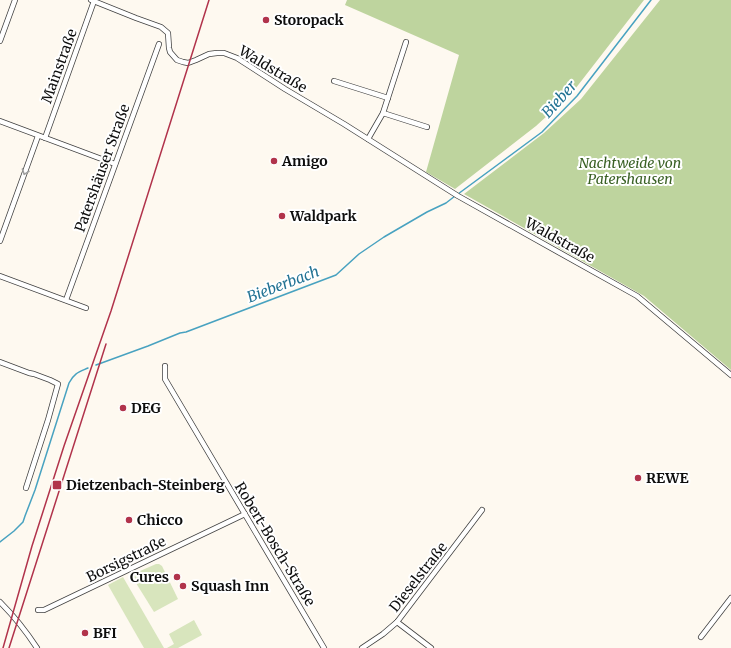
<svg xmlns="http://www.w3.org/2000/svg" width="731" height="648" viewBox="0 0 731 648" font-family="Merriweather,serif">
	<rect width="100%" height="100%" fill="#fef9f0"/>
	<g fill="#d8e5bd">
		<polygon points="156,564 159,564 162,566 178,599 154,612 131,575"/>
		<polygon points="123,577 164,648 144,648 108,585"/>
		<polygon points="194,620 202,635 178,648 167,648 174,644 169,634"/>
	</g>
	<g fill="#bed49e">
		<polygon points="347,0 644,0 572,93 536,126 455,189 426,172 459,55 345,5"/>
		<polygon points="660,0 731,0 731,370 644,296 464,194 544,133 581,99"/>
	</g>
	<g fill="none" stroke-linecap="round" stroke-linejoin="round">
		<g stroke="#48a2c0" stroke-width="1.5">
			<polyline points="458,194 542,132 577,96 651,0"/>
			<polyline points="96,365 148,346 180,333 186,332 336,275 359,254 384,237 427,212 446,203 455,196"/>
			<path d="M0 542 14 531 23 522 25 516 35 490 69 383C74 373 79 372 88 368"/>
		</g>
		<defs>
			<g id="minor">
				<polyline points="91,0 136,18 161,27 168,33 169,48 170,52 177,60 183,62 188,63 196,60 209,54 217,53 224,53 237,58 285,89 344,124 458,196 637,296 731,375"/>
				<polyline points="0,41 15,0"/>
				<polyline points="334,81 388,98"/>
				<polyline points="383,113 427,127"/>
				<polyline points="0,121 115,164"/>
				<polyline points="45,138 94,1"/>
				<polyline points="368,139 383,113 406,42"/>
				<polyline points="0,241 38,136"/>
				<polyline points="0,276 86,308"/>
				<polyline points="66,300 159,44"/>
				<polyline points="0,362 29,373 34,374 50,380 58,384 48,420 26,488"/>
				<polyline points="165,366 165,379 324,648"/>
				<path d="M0 602C14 616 26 631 37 648"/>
				<polyline points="38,610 44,610 245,514"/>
				<polyline points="397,622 431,648"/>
				<polyline points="701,637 731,598"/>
				<polyline points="362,648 383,634 397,622 482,510"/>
			</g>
		</defs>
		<use href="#minor" stroke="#414141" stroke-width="6"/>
		<use href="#minor" stroke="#fff" stroke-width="4.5"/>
		<g stroke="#b1334b" stroke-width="1.5">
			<polyline points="3,648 32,546 64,446 111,311 209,0"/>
			<polyline points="9,648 106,344"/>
		</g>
	</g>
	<defs><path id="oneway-chevron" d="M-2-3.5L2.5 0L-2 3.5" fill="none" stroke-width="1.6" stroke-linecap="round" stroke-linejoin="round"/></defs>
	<use stroke="#9f9f9f" href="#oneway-chevron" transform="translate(25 172) rotate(110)"/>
	<g fill="#b1334b" stroke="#fff" stroke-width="1.5">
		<circle cx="266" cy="20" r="4"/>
		<circle cx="274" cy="161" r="4"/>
		<circle cx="282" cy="216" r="4"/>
		<circle cx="123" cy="408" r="4"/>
		<circle cx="638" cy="478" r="4"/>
		<rect x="52" y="480" width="10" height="10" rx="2"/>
		<circle cx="129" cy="520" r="4"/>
		<circle cx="177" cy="577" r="4"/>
		<circle cx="183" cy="586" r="4"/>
		<circle cx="85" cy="633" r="4"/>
	</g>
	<g text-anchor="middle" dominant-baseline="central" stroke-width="4" stroke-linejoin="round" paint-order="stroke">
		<g font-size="14" font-weight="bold" fill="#0e0e0e" stroke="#fff" text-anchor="start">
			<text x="274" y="20">Storopack</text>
			<text x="282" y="161">Amigo</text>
			<text x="290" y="216">Waldpark</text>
			<text x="131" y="408">DEG</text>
			<text x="646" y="478">REWE</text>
			<text x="66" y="485">Dietzenbach-Steinberg</text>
			<text x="137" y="520">Chicco</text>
			<text x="169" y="577" text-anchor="end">Cures</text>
			<text x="191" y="586">Squash Inn</text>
			<text x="93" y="633">BFI</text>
		</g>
		<g font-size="14" fill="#0e0e0e" stroke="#fff">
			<text transform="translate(59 66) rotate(-70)">Mainstraße</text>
			<text transform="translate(273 69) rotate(31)">Waldstraße</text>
			<text transform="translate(102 168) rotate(-70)">Patershäuser Straße</text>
			<text transform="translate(560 240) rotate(29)">Waldstraße</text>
			<text transform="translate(275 544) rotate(59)">Robert-Bosch-Straße</text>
			<text transform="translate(126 559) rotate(-26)">Borsigstraße</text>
			<text transform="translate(418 577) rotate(-52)">Dieselstraße</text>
		</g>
		<g font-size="14" font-style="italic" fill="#396024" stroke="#fff">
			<text x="630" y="163">Nachtweide von<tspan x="630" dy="16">Patershausen</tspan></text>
		</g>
		<g font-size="15" font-style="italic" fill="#237394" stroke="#fff">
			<text transform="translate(559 99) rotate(-48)">Bieber</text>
			<text transform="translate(283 284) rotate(-21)">Bieberbach</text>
		</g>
	</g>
</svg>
